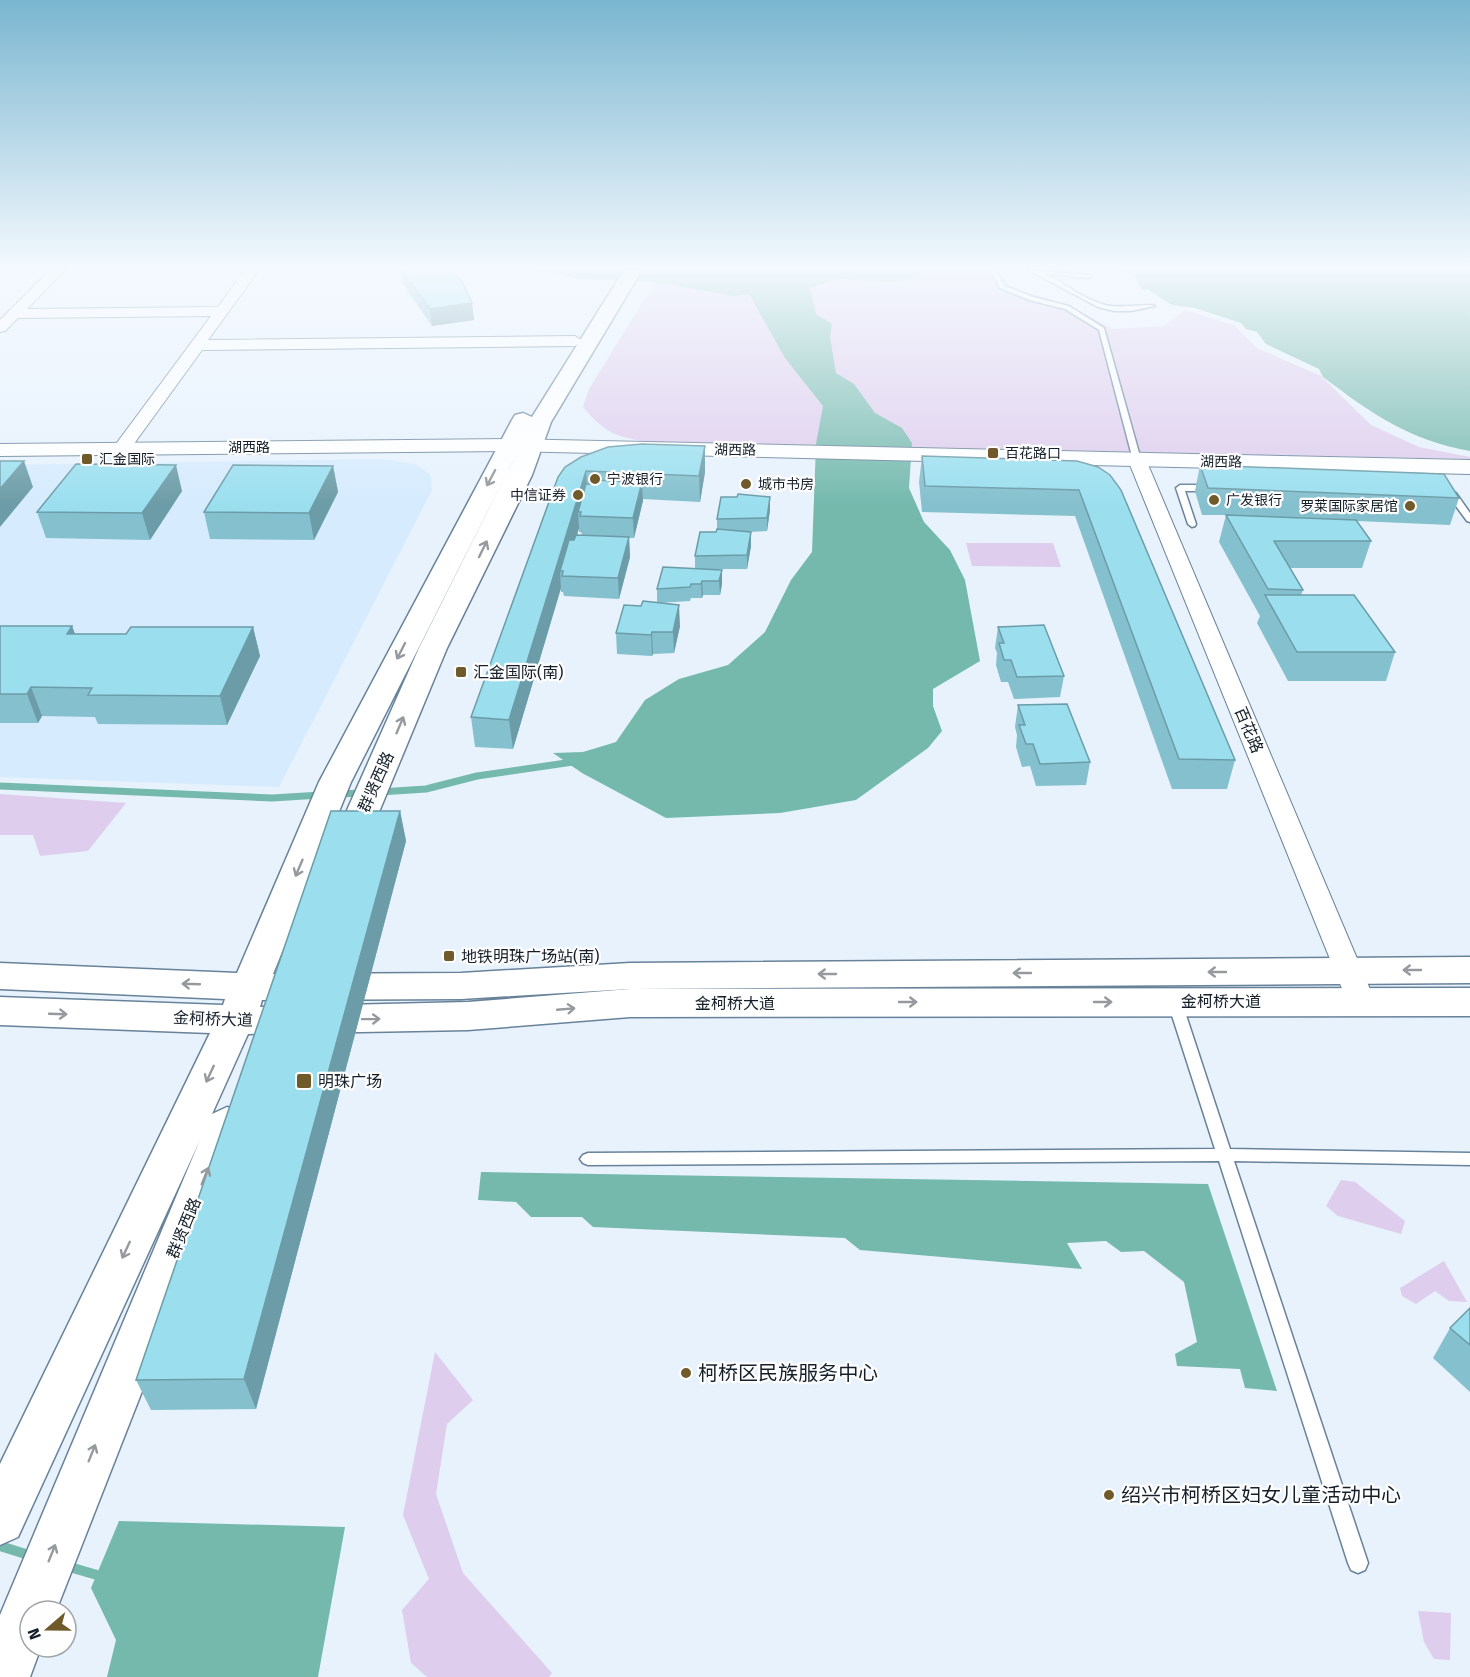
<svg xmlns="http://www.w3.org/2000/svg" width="1470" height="1677" viewBox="0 0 1470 1677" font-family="'Fira Sans','Noto Sans SC',sans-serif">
	<rect width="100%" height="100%" fill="#e7f2fd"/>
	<polygon fill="#d6ebfe" points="381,459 415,464 430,474 432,490 279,787 0,777 0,465"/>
	<g fill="#dfcded">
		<path d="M658 270H998L1006 287 1062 302 1113 329 1164 326 1185 310 1234 325 1257 348 1321 376 1371 425 1419 447 1470 457V459L652 443C615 436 607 435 583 407L589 389 655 282Z"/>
		<polygon points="966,543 1053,543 1061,567 972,566"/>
		<polygon points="0,794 126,803 88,851 40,856 33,835 0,835"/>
		<polygon points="1341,1180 1355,1182 1405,1221 1401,1234 1338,1216 1326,1206"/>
		<polygon points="1444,1261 1467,1302 1449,1301 1435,1291 1416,1304 1402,1296 1400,1288"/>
		<polygon points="435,1352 473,1400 447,1424 436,1494 463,1573 552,1673 549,1677 427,1677 411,1663 402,1610 429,1579 403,1515"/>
		<polygon points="1418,1611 1451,1613 1450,1660 1434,1659 1424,1642"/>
	</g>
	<g fill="#75b9ad">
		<path d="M534 270H919L923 274C899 289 868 278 843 279 833 279 820 285 810 288L816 314 832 324 830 337 836 373 854 384 875 413 902 428 912 443 909 488 924 522 950 550 965 580 980 661 933 689V706L942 731 928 748 856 800 780 813 666 818 582 773 553 753 583 752 616 742 645 700 679 679 728 665 765 632 791 580 812 552 816 444 823 406 785 358 749 294 733 296 653 282 580 279Z"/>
		<path d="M1121 270H1470V451C1409 440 1372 414 1323 377L1319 369 1266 344 1257 332 1246 329 1241 323 1195 308 1172 305 1147 289 1142 290 1135 276Z"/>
		<polygon points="481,1172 1208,1184 1277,1391 1245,1388 1240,1369 1177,1366 1175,1354 1197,1342 1184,1282 1144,1251 1121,1252 1106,1241 1067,1243 1082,1269 860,1250 845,1238 593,1227 582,1217 531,1217 516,1202 478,1200"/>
		<polygon points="119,1521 345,1527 318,1677 107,1677 116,1640 91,1588"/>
	</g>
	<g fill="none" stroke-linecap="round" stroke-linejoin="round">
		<g stroke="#75b9ad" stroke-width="7">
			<polyline points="0,786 272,798 321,795"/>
			<polyline points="380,792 426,789 477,776 573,762"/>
			<polyline points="338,794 363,793"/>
		</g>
		<g stroke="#75b9ad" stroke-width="10">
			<polyline points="0,1546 32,1556"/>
			<polyline points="66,1566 104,1577"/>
		</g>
		<defs>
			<g id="service">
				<polygon points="990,270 996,270 1005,286 1033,297 1069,306 1104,328 1141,460 1140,462 1133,460 1099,330 1065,309 1029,300 1000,288"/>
				<path d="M1028 270 1090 275 1091 276 1088 278 1046 274C1066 284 1083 299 1105 305 1119 309 1149 303 1155 306L1131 311H1114L1098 307Z"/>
				<polygon points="1180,485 1210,485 1214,488 1210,491 1185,491 1196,524 1195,526 1192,527 1188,524 1176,488"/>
				<polygon points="1446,492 1456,493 1470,513 1470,522 1467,521 1450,498 1443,497 1443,493"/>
				<polygon points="1175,998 1180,999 1182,1003 1230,1149 1470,1153 1470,1165 1234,1161 1368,1563 1365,1570 1358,1573 1351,1570 1348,1563 1219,1161 588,1165 583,1163 580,1159 583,1155 588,1153 1215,1149 1168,1003 1170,999"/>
			</g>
			<g id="minor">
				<polygon points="50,270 65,270 27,309 218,307 245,270 259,270 208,340 575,336 583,341 575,346 202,350 128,452 122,453 113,448 211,316 18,318 5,331 0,332 0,320"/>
				<polygon points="1137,455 1146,460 1375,1001 1371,1008 1361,1011 1351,1008 1347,1001 1128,460"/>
			</g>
			<polygon id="tertiary" points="508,439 1470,460 1470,474 508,451 0,456 0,444"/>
			<polygon id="primary" points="624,270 642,270 551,422 532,475 447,648 362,853 357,861 345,864 333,861 328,853 419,648 516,455 351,782 273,974 461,973 630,963 1470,957 1470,983 630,989 461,999 262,1000 260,1007 468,1002 630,989 1470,988 1470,1016 630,1017 468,1030 248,1034 212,1114 227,1107 241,1112 247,1123 56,1611 30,1611 30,1647 41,1647 30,1677 0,1677 0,1615 200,1140 18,1537 0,1545 0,1464 210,1033 0,1025 0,997 223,1005 225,999 0,989 0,963 237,973 319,782 512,420 515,415 523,413 532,417"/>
		</defs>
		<use href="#service" stroke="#68829a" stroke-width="3"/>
		<use href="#minor" stroke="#68829a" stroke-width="2"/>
		<use href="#tertiary" stroke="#68829a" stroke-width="2"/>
		<use href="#primary" stroke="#68829a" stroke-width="3"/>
		<use href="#service" fill="#fff" fill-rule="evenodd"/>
		<use href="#minor" fill="#fff" fill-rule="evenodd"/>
		<use href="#tertiary" fill="#fff" fill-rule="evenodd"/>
		<use href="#primary" fill="#fff" fill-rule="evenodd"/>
	</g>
	<g fill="#85c0ce" fill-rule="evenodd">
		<polygon points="401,270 448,270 472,303 474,320 432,326 403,284"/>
		<path d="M705 446V472L700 502 643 499 634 538H629L630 557 619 599 564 596 563 592H561V588L513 749 475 747 471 717 558 477ZM579 528V532H581L582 535H577Z"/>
		<polygon points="922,456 1077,461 1235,760 1227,789 1172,789 1075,516 922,512 919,482"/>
		<polygon points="1200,465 1459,498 1450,525 1357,521 1371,541 1362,568 1290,568 1303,590 1301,595 1395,652 1386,681 1288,681 1257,623 1260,616 1219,542 1226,515 1202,515 1195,491"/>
		<polygon points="333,466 338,492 314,540 210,539 204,512"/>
		<polygon points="182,491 150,540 46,538 37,512"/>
		<polygon points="770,510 767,531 747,532 751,546 747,569 712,569 722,584 720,595 703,595 702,598 691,598 690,601 658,603 680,626 674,653 653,654 652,656 617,654 616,633 641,606 657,603 657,589 695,568 695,556 716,532 717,529 717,519"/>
		<polygon points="0,626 72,626 75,634 126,634 253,627 260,656 227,725 98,724 95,717 42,716 38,723 0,723"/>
		<polygon points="998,627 1064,676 1060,697 1014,699 1008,682 1001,682 996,665 997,653 995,648"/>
		<polygon points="1018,705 1090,762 1086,785 1036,786 1030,766 1022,767 1016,747 1017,735 1015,727"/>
		<polygon points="400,811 406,841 256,1409 151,1410 136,1380"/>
		<polygon points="1470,1308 1470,1392 1433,1358 1450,1328"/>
	</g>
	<g fill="#6c9ca7">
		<polygon points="472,303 474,320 432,326 430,309"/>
		<polygon points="705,446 705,472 700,502 699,476"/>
		<polygon points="24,461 33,487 0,527 0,489"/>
		<polygon points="176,465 182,491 150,540 142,513"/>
		<polygon points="333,466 338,492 314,540 309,513"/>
		<polygon points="586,471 588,497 581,512 578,512 579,528 565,576 563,571 560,571 561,588 513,749 509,720"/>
		<polygon points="642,482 643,501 634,538 633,518"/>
		<polygon points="770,497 770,510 767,531 767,518"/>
		<polygon points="751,532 751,546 747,569 747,555"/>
		<polygon points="629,537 630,557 619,599 618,578"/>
		<polygon points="722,570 722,584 720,595 719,581"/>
		<polygon points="702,581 703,595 702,598 701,584"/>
		<polygon points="679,605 680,626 674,653 673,632"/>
		<polygon points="72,626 82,654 67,634"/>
		<polygon points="253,627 260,656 227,725 220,696"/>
		<polygon points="652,632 653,654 652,656 651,635"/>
		<polygon points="31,687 42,716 38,723 27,694"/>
		<polygon points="400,811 406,841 256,1409 244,1379"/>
	</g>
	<g fill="#9bdfef" stroke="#6c9ca7" stroke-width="1.5">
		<polygon points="402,270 448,270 461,280 472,303 430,309"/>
		<polygon points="642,444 705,446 699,476 586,471 509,720 471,717 558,477 565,467 581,457 608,447"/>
		<polygon points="922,456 1077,461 1098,467 1110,475 1121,490 1235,760 1179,759 1079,490 925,486"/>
		<polygon points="0,461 24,461 0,489"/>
		<polygon points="76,464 176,465 142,513 37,512"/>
		<polygon points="233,465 333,466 309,513 204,512"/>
		<polygon points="1200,465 1444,474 1459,498 1208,488"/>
		<polygon points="592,480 642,482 633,518 580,516 581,512 578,512 586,484 591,484"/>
		<polygon points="738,494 770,497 767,518 717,519 721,497 737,497"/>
		<polygon points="1226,515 1356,520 1371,541 1274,541 1303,590 1268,589"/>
		<polygon points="717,529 751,532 747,555 695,556 700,532 716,532"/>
		<polygon points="576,535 629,537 618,578 562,576 563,571 560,571 569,540 574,540"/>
		<polygon points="663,567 722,570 719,581 702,581 701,584 691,584 690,587 657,589"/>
		<polygon points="1265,595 1354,595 1395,652 1297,652"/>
		<polygon points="643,601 679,605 673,632 652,632 651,635 616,633 624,605 641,606"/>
		<polygon points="1044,625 1064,676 1017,677 1011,660 1004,660 999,643 1004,643 998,627"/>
		<polygon points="0,626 72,626 67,634 126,634 131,627 253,627 220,696 88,695 92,688 31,687 27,694 0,694"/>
		<polygon points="1067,704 1090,762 1040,764 1033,744 1026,744 1019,725 1025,725 1018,705"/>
		<polygon points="331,811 400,811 244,1379 136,1380"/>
		<polygon points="1470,1308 1470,1345 1450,1328"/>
	</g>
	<defs><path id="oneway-shaft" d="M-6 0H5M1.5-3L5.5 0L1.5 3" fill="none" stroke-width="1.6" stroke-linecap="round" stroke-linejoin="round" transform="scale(1.5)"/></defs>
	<g stroke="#969a9f">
		<use href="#oneway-shaft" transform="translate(491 478) rotate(118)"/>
		<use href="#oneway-shaft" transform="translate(483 549) rotate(-64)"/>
		<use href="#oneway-shaft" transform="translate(401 651) rotate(117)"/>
		<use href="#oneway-shaft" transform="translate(400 725) rotate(-67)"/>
		<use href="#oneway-shaft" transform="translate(299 868) rotate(113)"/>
		<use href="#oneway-shaft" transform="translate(1412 970) rotate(180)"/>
		<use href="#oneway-shaft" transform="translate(1217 972) rotate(180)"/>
		<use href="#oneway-shaft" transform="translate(1022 973) rotate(180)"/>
		<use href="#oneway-shaft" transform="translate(827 974) rotate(180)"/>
		<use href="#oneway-shaft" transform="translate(191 984) rotate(-178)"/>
		<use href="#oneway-shaft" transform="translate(908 1002)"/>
		<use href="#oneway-shaft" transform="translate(1103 1002)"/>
		<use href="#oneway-shaft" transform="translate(566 1009) rotate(-5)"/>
		<use href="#oneway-shaft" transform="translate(58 1014) rotate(2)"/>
		<use href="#oneway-shaft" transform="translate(371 1019) rotate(-1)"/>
		<use href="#oneway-shaft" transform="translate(210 1074) rotate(115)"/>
		<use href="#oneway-shaft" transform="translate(205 1176) rotate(-68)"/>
		<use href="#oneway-shaft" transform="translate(126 1250) rotate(115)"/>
		<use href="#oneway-shaft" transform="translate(92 1453) rotate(-68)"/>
		<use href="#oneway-shaft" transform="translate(52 1553) rotate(-68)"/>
	</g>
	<linearGradient id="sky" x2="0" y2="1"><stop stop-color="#7ab6d0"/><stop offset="0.53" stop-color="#f4f9fe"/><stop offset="1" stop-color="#f4f9fe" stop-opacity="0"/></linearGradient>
	<rect width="1470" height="505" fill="url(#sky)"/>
	<g fill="#715a2a" stroke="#fefefe" stroke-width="2">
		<rect x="987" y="447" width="12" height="12" rx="3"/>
		<rect x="81" y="453" width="12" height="12" rx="3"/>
		<circle cx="595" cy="479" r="6"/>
		<circle cx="746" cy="484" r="6"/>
		<circle cx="578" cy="495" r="6"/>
		<circle cx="1214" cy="500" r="6"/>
		<circle cx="1410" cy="506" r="6"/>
		<rect x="455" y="666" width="12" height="12" rx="3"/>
		<rect x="443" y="950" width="12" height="12" rx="3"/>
		<rect x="296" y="1073" width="16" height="16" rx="3"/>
		<circle cx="686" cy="1373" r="6"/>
		<circle cx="1109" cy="1495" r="6"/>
	</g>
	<g text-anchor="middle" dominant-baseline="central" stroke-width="4.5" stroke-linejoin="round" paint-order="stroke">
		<g font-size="14" fill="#151f29" stroke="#fefefe">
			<text x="249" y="447">湖西路</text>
			<text transform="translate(735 450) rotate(1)">湖西路</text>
			<text transform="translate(1221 462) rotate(1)">湖西路</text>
		</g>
		<g font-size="14" fill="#151f29" stroke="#fefefe" text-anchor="start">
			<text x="1005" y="453">百花路口</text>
			<text x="99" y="459">汇金国际</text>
			<text x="607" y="479">宁波银行</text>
			<text x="758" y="484">城市书房</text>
			<text x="566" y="495" text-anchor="end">中信证券</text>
			<text x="1226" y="500">广发银行</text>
			<text x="1398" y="506" text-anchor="end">罗莱国际家居馆</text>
		</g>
		<g font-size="16" fill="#151f29" stroke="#fefefe" text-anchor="start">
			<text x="473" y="672">汇金国际(南)</text>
			<text x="461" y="956">地铁明珠广场站(南)</text>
			<text x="318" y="1081">明珠广场</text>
		</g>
		<g font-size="16" fill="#151f29" stroke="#fefefe">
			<text transform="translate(1249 730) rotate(67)">百花路</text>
			<text transform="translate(376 782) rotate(-66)">群贤西路</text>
			<text x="1221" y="1001">金柯桥大道</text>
			<text x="735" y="1003">金柯桥大道</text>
			<text transform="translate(213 1019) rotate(2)">金柯桥大道</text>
			<text transform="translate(184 1228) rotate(-68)">群贤西路</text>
		</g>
		<g font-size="20" fill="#151f29" stroke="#fefefe" text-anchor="start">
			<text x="698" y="1373">柯桥区民族服务中心</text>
			<text x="1121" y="1495">绍兴市柯桥区妇女儿童活动中心</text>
		</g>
	</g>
	<g transform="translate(48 1629) rotate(250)"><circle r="28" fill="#fefefe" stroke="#a1a5a9" stroke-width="1.5"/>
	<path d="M0-4.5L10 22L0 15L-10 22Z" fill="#715a2a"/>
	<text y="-9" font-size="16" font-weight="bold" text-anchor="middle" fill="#151f29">N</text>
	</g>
</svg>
